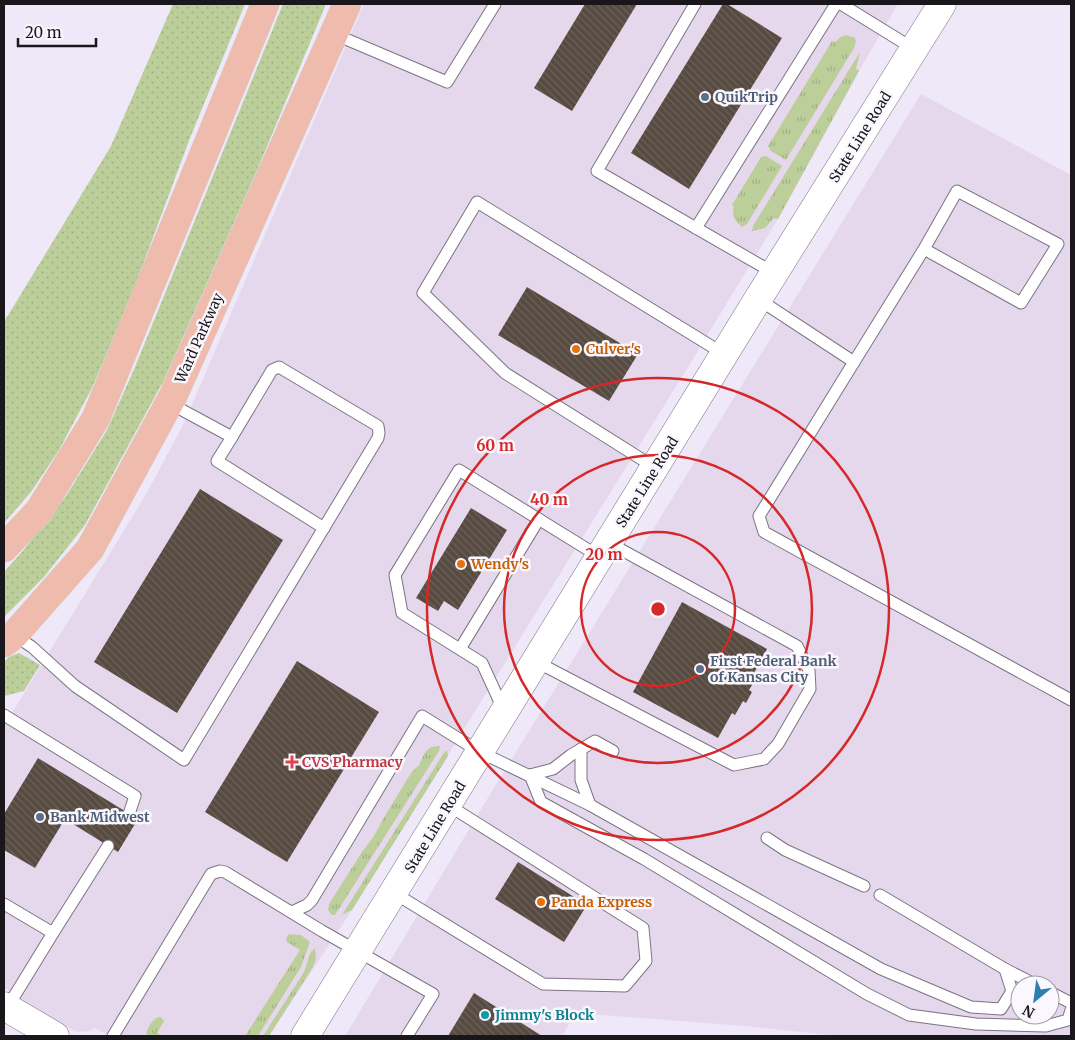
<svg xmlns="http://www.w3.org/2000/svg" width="1075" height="1040" viewBox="0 0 1075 1040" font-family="Merriweather,serif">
	<defs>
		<pattern id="grass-tufts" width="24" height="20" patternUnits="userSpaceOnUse" patternTransform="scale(1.25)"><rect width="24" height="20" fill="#bccf9b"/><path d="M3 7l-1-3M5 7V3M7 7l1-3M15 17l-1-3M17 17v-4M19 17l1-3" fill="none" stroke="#a1b185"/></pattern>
		<pattern id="park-dots" width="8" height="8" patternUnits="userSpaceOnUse" patternTransform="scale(1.25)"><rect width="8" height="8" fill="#bccf9b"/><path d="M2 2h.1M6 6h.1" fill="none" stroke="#a1b185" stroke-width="1.8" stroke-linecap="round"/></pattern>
		<pattern id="building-back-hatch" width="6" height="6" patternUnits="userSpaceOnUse" patternTransform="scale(1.25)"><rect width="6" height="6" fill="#574b41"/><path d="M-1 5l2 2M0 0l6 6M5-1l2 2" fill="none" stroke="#6b6159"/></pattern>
	</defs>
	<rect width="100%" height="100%" fill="#efe8f9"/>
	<g fill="#e5d8ec" fill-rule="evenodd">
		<polygon points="364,4 898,4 859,71 778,219 688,367 352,910 269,1036 109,1036 95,1028 89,1031 77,1032 62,1025 4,988 4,726 148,491 184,423"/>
		<path d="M921 94 1071 175V1036H840L745 1026 576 1013 562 1036H345L489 796ZM1020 985H1050V1015H1020Z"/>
	</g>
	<g fill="url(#grass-tufts)">
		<polygon points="846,35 855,38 856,41 854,48 786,160 771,151 768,146 832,41 836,42 839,38"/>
		<polygon points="860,52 856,69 859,71 778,219 774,218 765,228 752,231 753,226"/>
		<path d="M766 156 782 166 747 224 742 227C735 221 731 216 734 207L732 205 761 157Z"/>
		<polygon points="440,746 439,751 335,915 332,915 328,910 329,904 362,852 374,836 383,819 411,773 419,765 425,752 431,747"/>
		<polygon points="447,750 448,756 352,910 342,915 443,754"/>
		<polygon points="289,934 301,935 310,942 301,967 258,1036 245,1036 300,950 287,942 286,939"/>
		<polygon points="315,948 316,958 313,967 269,1036 263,1036 304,972 311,952"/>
		<path d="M158 1017H161L164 1021 157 1033 162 1036H146C147 1028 151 1021 158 1017Z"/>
	</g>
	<g fill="url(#park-dots)">
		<polygon points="173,4 245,4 190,138 132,294 92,388 59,450 31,492 4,523 4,322 111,146"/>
		<polygon points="283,4 326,4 256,173 164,380 85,525 44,577 4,617 4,572 22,552 66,496 107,430 135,367"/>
		<polygon points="19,653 40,665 24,691 4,696 4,662 9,657"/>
	</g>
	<g fill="url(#building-back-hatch)">
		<polygon points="585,4 637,4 572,111 534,88"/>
		<polygon points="723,4 727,4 782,38 689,189 631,153"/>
		<polygon points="527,287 638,354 609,401 498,335"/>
		<polygon points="200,489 283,540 177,713 94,662"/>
		<polygon points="471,508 507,530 458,610 444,601 438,611 416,598"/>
		<polygon points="682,602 767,649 754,673 758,675 749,690 752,692 746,703 743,701 735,715 732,713 718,738 633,692"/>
		<polygon points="297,661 379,712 287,862 205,812"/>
		<polygon points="38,758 138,819 118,852 65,819 35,868 4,850 4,814"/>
		<polygon points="518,862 587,905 564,942 495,899"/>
		<polygon points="474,993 542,1036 448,1036"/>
	</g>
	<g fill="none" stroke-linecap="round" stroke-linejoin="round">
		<defs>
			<g id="lane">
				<polyline points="695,4 597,171 774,273"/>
				<polyline points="841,4 914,49"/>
				<polyline points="334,34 447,82 495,4"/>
				<polyline points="696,228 836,4"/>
				<polyline points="758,299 854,362 759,516 764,532 1071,700"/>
				<polyline points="854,362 924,249 1021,303 1058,244 957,191 924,249"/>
				<polyline points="232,437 217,461 324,528"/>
				<polyline points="654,467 505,373 423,293 477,202 724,354"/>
				<polyline points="14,635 32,647 75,686 184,760 378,438 379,433 378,426 279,367 272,370 232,437 169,403"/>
				<polyline points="460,649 539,519"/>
				<polyline points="535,661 734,765 764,759 778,744 810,689 809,670 797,646 609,543"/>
				<polyline points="504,711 482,663 402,613 395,575 459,470 600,557"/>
				<polyline points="4,715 135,796 129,814"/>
				<polyline points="581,749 581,780 590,805"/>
				<polyline points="530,775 541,802 644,859 867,994 909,1015 976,1024 1046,1026 1068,1020 1071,1010"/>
				<polyline points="530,775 553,769 571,755 595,741 613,751"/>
				<polyline points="767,838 785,850 864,886"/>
				<polyline points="394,893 543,984 625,986 646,961 643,928 448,805"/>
				<polyline points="880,895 1005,969 1036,985"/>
				<polyline points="4,904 53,933 7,1008"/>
				<polyline points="292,912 307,905 312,900 422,716 480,752 590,805 881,969 971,1007 1001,1009 1012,991 1005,969"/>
				<polyline points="53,933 108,846"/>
				<polyline points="1050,992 1071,1003"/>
				<polyline points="113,1036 211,874 220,871 225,872 322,931 433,994 407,1036"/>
			</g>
			<g id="secondary">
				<polyline points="4,1006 55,1036"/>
				<polyline points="305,1036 758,299 942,4"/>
			</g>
			<g id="primary">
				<polyline points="4,548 39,511 96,418 265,4"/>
				<polyline points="4,643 14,635 90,549 173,396 347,4"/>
			</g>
		</defs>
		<use href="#lane" stroke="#7a7583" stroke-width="13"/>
		<use href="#secondary" stroke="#7a7583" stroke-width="29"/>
		<use href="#primary" stroke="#d1d1d2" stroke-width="29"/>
		<use href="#lane" stroke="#fff" stroke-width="11"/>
		<use href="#secondary" stroke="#fff" stroke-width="28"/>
		<use href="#primary" stroke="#efbbad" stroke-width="28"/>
	</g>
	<g fill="none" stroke="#d62828" stroke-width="2.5">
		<circle cx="658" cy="609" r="77"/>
		<circle cx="658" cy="609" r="154"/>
		<circle cx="658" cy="609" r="231"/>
	</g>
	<g fill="#5c6f8a" stroke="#faf8fe" stroke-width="2">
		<circle cx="705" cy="97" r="5"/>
		<circle cx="700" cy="669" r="5"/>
		<circle cx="40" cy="817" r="5"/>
	</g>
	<g fill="#e8710a" stroke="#faf8fe" stroke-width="2">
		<circle cx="576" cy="349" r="5"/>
		<circle cx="461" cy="564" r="5"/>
		<circle cx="541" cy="902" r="5"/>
	</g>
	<path fill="#e0444e" stroke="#faf8fe" stroke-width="2" d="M289.5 754.5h5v5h5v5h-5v5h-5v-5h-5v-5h5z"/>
	<circle fill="#0f9aa8" stroke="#faf8fe" stroke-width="2" cx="485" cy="1015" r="5"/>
	<g text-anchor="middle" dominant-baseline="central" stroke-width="5" stroke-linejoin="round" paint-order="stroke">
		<g font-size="14" font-weight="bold" fill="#4e5e75" stroke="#faf8fe" text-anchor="start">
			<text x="715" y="97">QuikTrip</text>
			<text x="710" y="661">First Federal Bank<tspan x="710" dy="16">of Kansas City</tspan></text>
			<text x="50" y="817">Bank Midwest</text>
		</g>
		<g font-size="14" fill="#19171c" stroke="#faf8fe">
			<text transform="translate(860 137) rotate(-58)">State Line Road</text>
			<text transform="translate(199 338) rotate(-66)">Ward Parkway</text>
			<text transform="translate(647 482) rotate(-58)">State Line Road</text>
			<text transform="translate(435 827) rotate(-59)">State Line Road</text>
		</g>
		<g font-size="14" font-weight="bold" fill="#c56008" stroke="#faf8fe" text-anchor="start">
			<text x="586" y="349">Culver's</text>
			<text x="471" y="564">Wendy's</text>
			<text x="551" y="902">Panda Express</text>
		</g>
		<g font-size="14" font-weight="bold" fill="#be3a42" stroke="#faf8fe" text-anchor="start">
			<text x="302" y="762">CVS Pharmacy</text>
		</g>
		<g font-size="14" font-weight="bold" fill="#0d838f" stroke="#faf8fe" text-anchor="start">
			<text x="495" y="1015">Jimmy's Block</text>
		</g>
	</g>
	<circle cx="658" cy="609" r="8" fill="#d62828" stroke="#faf8fe" stroke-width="2.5"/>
	<g font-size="15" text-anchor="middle" font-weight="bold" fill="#d62828" stroke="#faf8fe" stroke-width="5" stroke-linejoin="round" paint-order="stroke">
		<text x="495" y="451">60 m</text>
		<text x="549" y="505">40 m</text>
		<text x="604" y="560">20 m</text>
	</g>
	<rect width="1075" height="1040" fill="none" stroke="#19171c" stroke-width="10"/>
	<g transform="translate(1035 1000) rotate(209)"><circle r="24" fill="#faf8fe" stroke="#a09ea4"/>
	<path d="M0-4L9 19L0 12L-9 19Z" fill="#2f7eb0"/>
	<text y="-8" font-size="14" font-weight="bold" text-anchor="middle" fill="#19171c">N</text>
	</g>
	<path d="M18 38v8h78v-8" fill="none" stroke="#19171c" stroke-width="2.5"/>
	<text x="25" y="38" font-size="15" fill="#19171c" stroke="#faf8fe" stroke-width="4" paint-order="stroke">20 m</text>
</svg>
